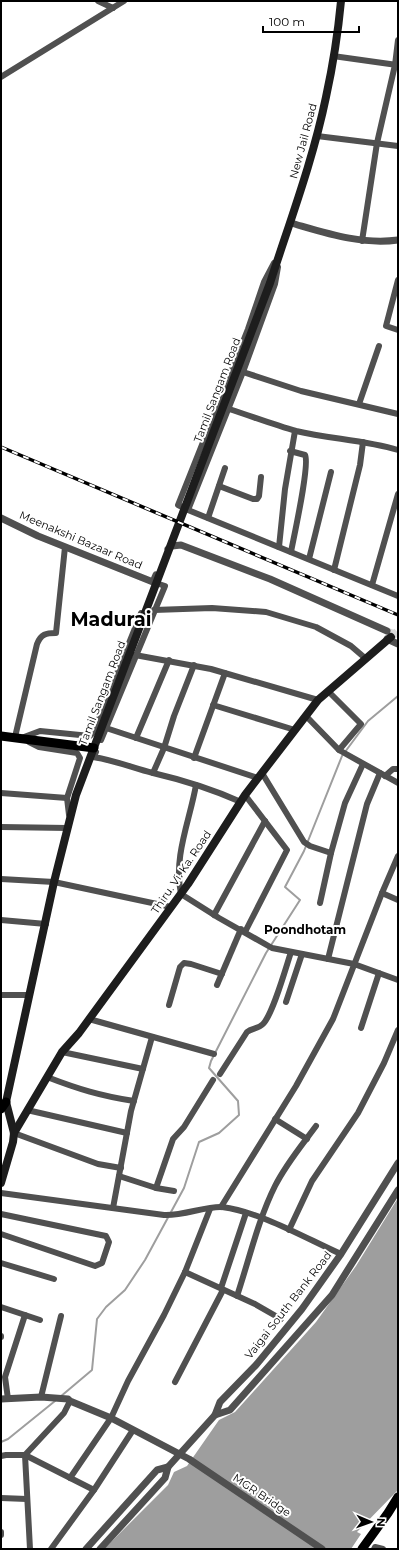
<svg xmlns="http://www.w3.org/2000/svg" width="399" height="1550" viewBox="0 0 399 1550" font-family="Montserrat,sans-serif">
	<rect width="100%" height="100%" fill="#fff"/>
	<polygon fill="#9e9e9e" points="398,1198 398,1490 357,1532 361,1534 351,1549 104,1549 168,1485 174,1472 187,1466 219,1420 235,1412 316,1322 356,1266"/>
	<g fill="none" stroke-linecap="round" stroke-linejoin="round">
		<g stroke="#9e9e9e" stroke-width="2">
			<polyline points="60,1397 92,1370 97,1319 106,1307 125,1290 145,1260 184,1188 199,1142 219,1133 239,1115 238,1101 209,1068 211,1061 266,953 300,900 285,887 304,851 342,756 368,721 398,696"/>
			<polyline points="1,1442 8,1439 55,1401"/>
		</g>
		<polyline stroke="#d9d9d9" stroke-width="7" stroke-dasharray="7 3.5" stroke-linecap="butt" points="387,631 395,634"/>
		<polyline stroke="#d9d9d9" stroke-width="8" stroke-dasharray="8 4" stroke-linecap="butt" points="391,637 398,631"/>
		<g stroke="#505050" stroke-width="6">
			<polyline points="98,1 113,8"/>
			<polyline points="333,56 397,65"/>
			<polyline points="1,77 124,1"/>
			<polyline points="317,136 398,146"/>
			<polyline points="362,241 377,143 395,65 398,40"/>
			<polyline points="274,263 264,282 248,329 178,505 188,510 398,596"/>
			<polyline points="398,280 386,326 398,330"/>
			<polyline points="243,372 301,391 398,414"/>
			<polyline points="359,404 379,346"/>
			<path d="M229 409C251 416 274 425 296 431 330 439 365 440 398 450"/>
			<path d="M290 451 305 455C310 464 294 536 291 552"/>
			<polyline points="219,486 253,499 257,499 259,496 261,477"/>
			<polyline points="188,510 243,372 275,284 278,267"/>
			<polyline points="208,518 225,468"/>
			<polyline points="279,547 285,489 295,431"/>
			<polyline points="309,559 331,472"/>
			<polyline points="334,570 360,465 363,442"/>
			<polyline points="372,585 398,494"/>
			<polyline points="154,610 212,608 266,612 316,627 351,646 365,658"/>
			<polyline points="135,655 211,669 318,700"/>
			<polyline points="328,691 361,724 339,750"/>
			<polyline points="213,705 295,730"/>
			<polyline points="306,716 339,750 398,783"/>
			<polyline points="106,728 258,778"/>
			<path d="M15 737 37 644C41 634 46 633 56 633L65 547"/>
			<polyline points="24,737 40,731 90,736 93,733 141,613"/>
			<polyline points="136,738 169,660"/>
			<polyline points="101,740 165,586 153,582"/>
			<polyline points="29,742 39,747 77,753 80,758 67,798 69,815"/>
			<path d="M96 752 93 757C114 760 133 768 153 773 183 780 212 789 241 802"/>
			<polyline points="194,758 225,673"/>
			<polyline points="153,773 164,748 174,716 194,665"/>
			<polyline points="262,773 304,842 310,846 331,853"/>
			<polyline points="385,776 393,769 398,769"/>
			<path d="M196 785C190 820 173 857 181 894L219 918 272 948 354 964 398 980"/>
			<polyline points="1,793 67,798"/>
			<polyline points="1,827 68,828"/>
			<polyline points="1,879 54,882 171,907"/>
			<polyline points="382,893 398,900"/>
			<polyline points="320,903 331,853 345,803 363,764"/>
			<polyline points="214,915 265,821"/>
			<polyline points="1,920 46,924"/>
			<polyline points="245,932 287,850 245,795"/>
			<polyline points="328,959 367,804 380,773"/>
			<polyline points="217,985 241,929"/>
			<polyline points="1,995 30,995"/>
			<polyline points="286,1002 302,954"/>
			<polyline points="169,1005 180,967 184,963 191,964 222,974"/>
			<polyline points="89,1019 214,1054"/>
			<polyline points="361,1028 379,973"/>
			<polyline points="62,1052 143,1069"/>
			<path d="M220 1074 247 1032C252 1028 258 1029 263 1024 273 1014 286 967 291 952"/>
			<path d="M47 1077C78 1089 101 1096 134 1101"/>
			<polyline points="27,1110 127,1133"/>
			<polyline points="275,1119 307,1139"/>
			<polyline points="14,1133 98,1164 121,1168"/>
			<polyline points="119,1176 156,1188 174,1191"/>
			<polyline points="156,1188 173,1139 184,1127 213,1080"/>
			<path d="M1 1193 164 1215C183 1216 206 1206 222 1207 261 1212 305 1238 341 1254"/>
			<polyline points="221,1207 296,1086 333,1019 382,893 398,856"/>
			<polyline points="113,1208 131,1111 152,1037"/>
			<polyline points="1,1214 101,1235 106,1236 109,1242 102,1263 95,1266 1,1234"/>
			<polyline points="289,1230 312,1181 358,1113 384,1063 398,1030"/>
			<polyline points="1,1263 54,1279"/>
			<polyline points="185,1272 255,1304 281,1319"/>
			<polyline points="221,1288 246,1213"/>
			<path d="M237 1296C249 1260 258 1220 275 1186 286 1164 302 1145 316 1126"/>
			<polyline points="1,1307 40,1320"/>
			<polyline points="1,1337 1,1336"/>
			<polyline points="175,1382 223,1290"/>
			<polyline points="41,1397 61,1316"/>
			<polyline points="8,1399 5,1377 25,1315"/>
			<polyline points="1,1456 6,1455 25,1455 94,1490"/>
			<polyline points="70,1478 111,1418 128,1381 164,1315 185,1272 210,1209"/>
			<polyline points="1,1498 27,1499"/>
			<polyline points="1,1532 1,1535"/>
			<polyline points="30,1549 25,1455 64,1413 70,1401"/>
			<polyline points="51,1549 94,1490 133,1430"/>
			<polyline points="374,1549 375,1547 383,1549"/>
		</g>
		<g stroke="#505050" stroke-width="7">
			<path d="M291 223C326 233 361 245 398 240"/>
			<polyline points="1,518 38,536 153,582 156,575"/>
			<polyline points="168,549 172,546 181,545 270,579 387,631"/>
			<polyline points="387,639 398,644"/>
			<polyline points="1,1399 41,1397 68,1399 70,1401 111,1418 189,1459 322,1549"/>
			<polyline points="215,1415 230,1410 332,1295 398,1190"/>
			<polyline points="86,1549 157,1470 168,1467"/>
			<polyline points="100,1549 165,1478 168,1467 215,1415 220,1402 256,1365 302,1309 341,1254 398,1163"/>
		</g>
		<g stroke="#1d1d1d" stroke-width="8">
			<polyline points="14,1133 62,1052 79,1033 188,884 245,795 318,700 391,637"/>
			<path d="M1 1183 13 1142 14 1133 6 1102 54 882 76 795 270 283C290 221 313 160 326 97 333 65 338 33 341 1"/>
		</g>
		<g stroke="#000" stroke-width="9">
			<polyline points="1,736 94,748"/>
			<polyline points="1,1109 6,1102"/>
			<polyline points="362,1549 388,1513 398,1497"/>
		</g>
		<defs>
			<polyline id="rail" points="1,447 398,615"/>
		</defs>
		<use href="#rail" stroke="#000" stroke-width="3.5"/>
		<use href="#rail" stroke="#fff" stroke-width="2" stroke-dasharray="6" stroke-linecap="butt"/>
	</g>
	<g text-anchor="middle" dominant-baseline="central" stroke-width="4" stroke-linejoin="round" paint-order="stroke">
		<g font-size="11" fill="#000" stroke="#fff">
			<text transform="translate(303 141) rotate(-75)">New Jail Road</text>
			<text transform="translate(217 390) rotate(-69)">Tamil Sangam Road</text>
			<text transform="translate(81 540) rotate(23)">Meenakshi Bazaar Road</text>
			<text transform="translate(102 693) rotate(-69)">Tamil Sangam Road</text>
			<text transform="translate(181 872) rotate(-56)">Thiru. Vi. Ka. Road</text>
			<text transform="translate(288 1305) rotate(-52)">Vaigai South Bank Road</text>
			<text transform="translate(262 1495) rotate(34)">MGR Bridge</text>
		</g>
		<g font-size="12" font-weight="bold" fill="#000" stroke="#fff">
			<text x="305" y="929">Poondhotam</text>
		</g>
		<g font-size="19" font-weight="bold" fill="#000" stroke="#fff">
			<text x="111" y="619">Madurai</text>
		</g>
	</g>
	<rect width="399" height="1550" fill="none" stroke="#000000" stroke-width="4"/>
	<g transform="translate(371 1522) rotate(92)" stroke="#ffffff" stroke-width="3" paint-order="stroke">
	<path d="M0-3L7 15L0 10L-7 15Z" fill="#000000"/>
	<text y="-6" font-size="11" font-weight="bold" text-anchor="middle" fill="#000000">N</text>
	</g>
	<path d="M263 26v6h96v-6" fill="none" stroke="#000000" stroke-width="2"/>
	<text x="269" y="26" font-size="12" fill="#000000" stroke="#ffffff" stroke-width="3" paint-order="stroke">100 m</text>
</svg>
